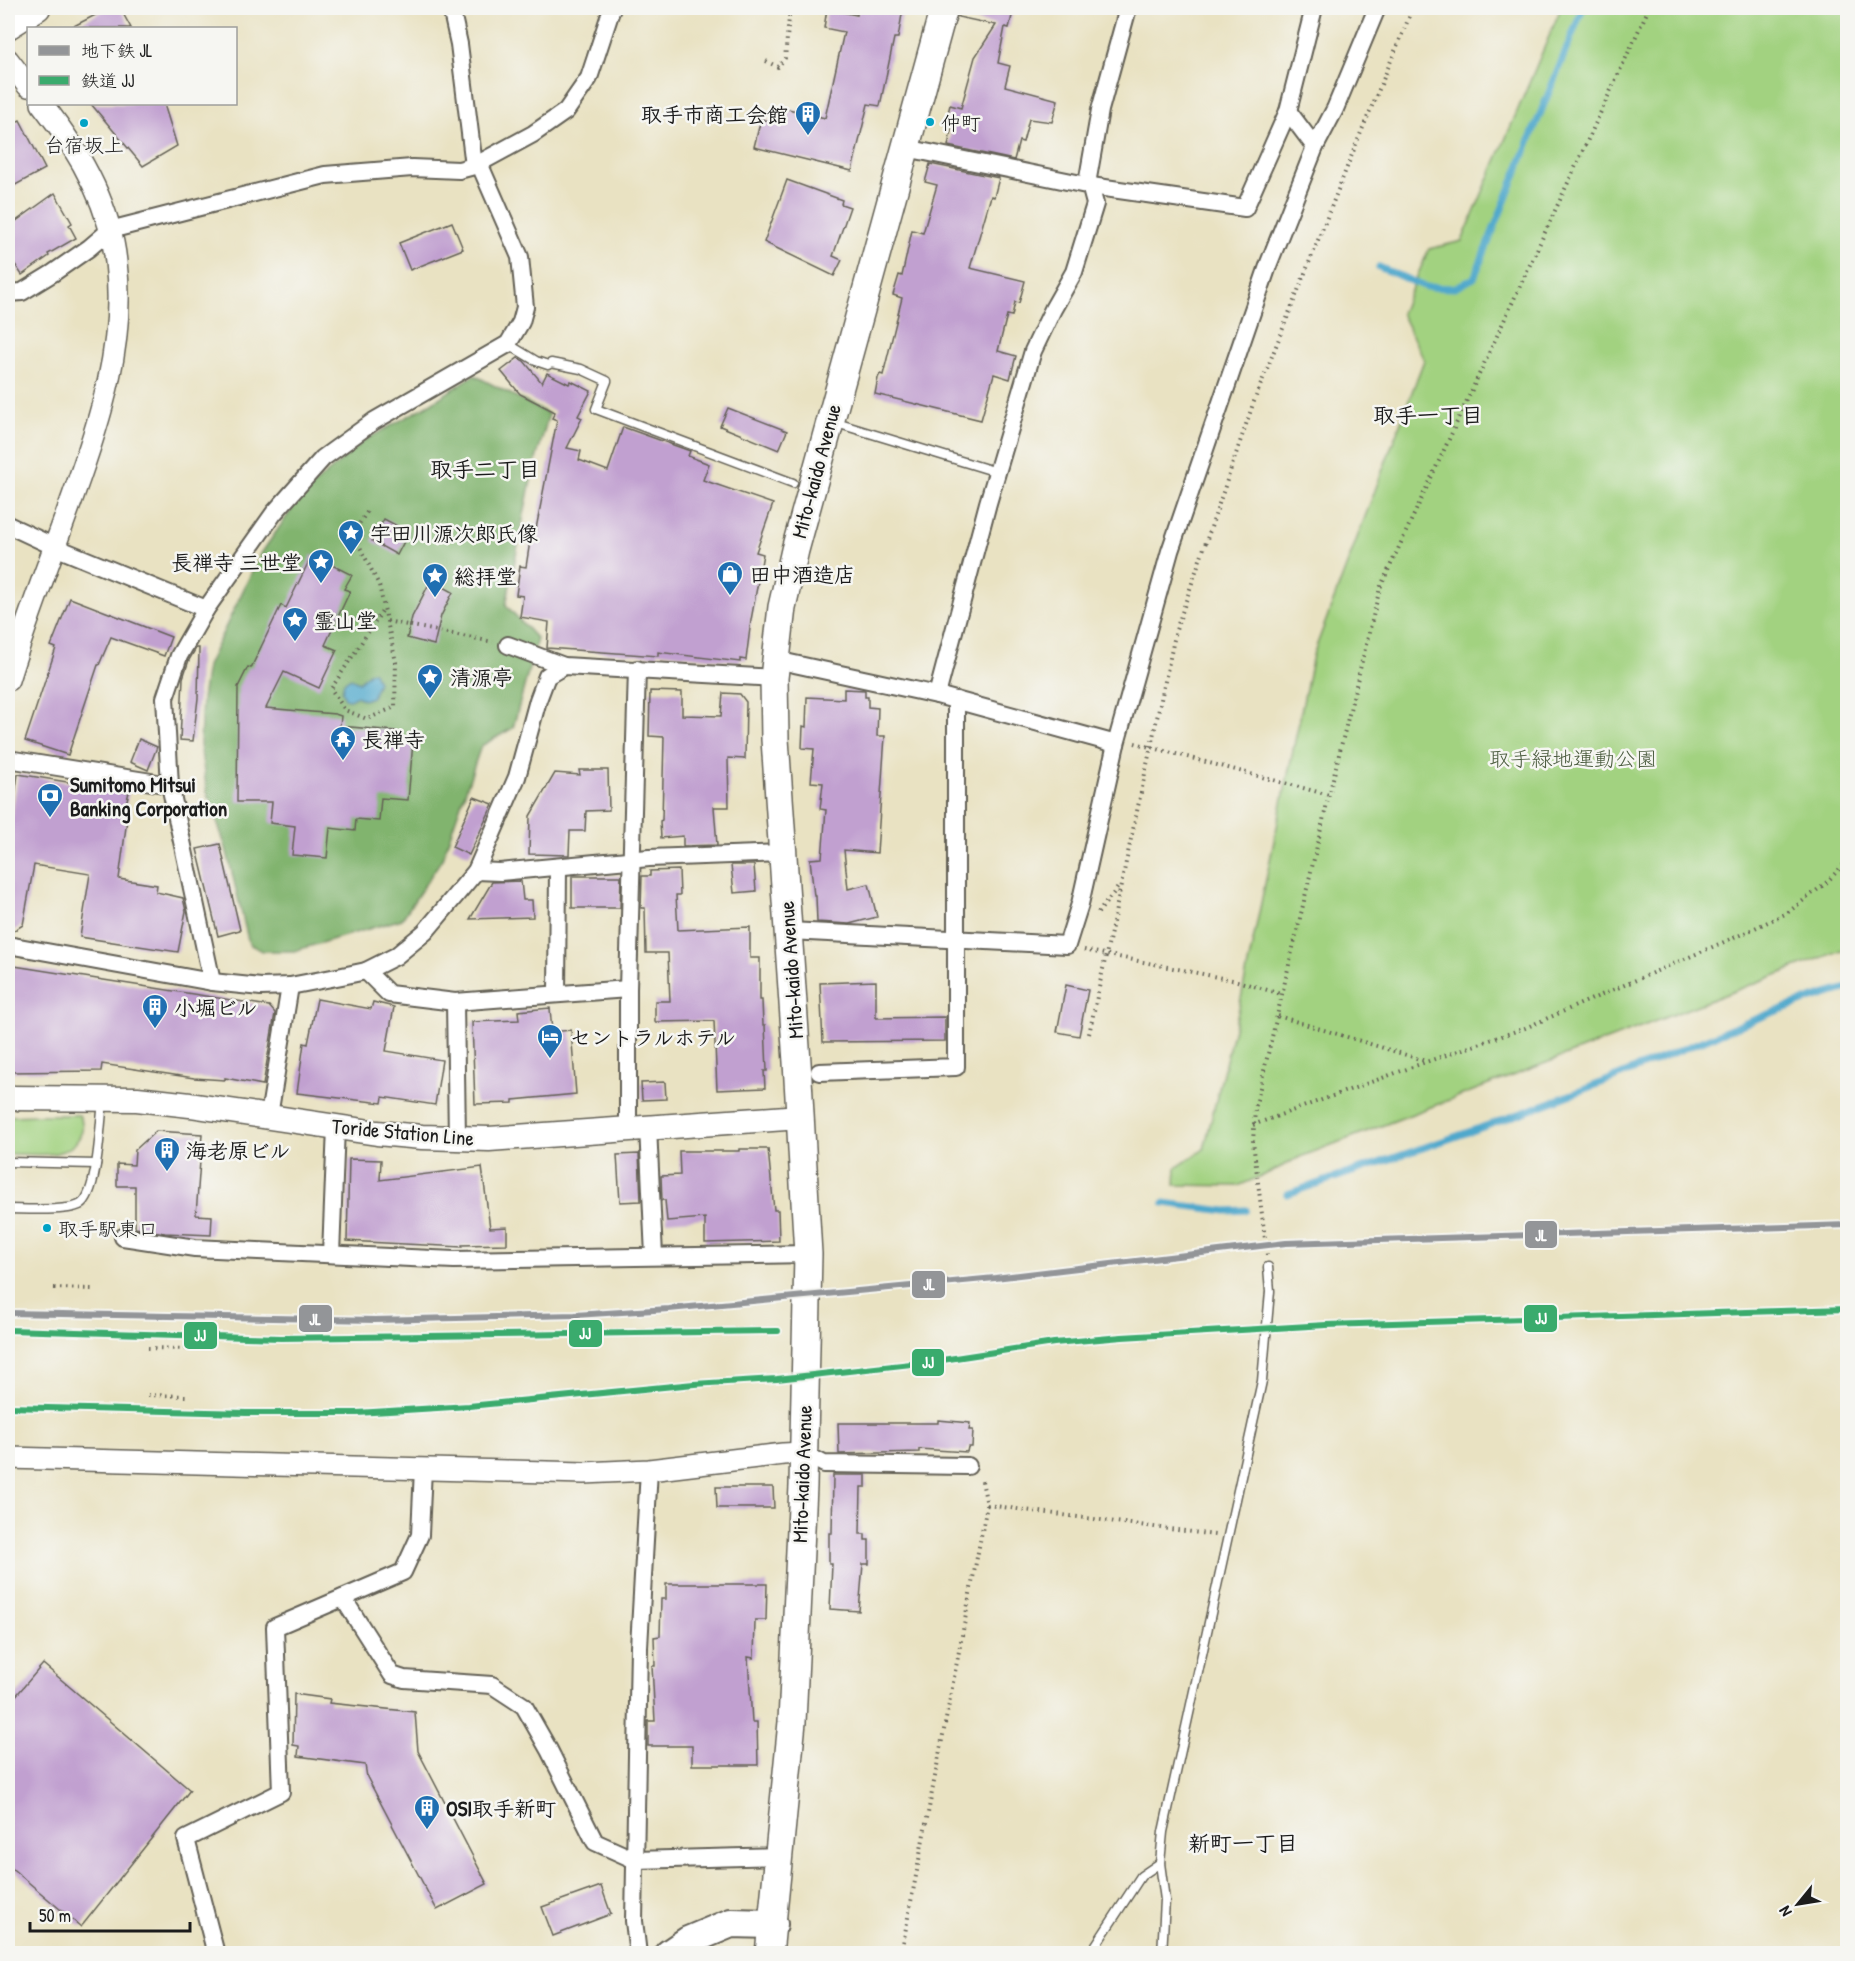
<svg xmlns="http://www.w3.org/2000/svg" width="1855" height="1961" viewBox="0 0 1855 1961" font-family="'Patrick Hand','Klee One',sans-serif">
	<rect width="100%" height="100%" fill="#f6f6f2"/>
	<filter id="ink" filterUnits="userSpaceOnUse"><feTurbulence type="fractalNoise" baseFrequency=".0167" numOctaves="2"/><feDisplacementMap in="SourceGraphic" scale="12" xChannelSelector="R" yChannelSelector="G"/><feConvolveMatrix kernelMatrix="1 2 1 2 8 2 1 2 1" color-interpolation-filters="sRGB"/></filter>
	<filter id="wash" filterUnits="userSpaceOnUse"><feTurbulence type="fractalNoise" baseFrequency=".008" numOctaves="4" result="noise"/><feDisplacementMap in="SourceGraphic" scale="24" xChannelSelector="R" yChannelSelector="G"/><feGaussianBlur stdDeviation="1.35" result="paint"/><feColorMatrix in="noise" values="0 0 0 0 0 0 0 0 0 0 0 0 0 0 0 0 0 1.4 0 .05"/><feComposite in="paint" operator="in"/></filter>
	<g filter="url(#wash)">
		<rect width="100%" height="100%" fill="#e9e2c2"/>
		<g fill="#a2d280" stroke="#5f774e" stroke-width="1.5">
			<polygon points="1561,8 1847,8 1847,948 1300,1157 1273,1171 1238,1186 1175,1185 1176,1168 1204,1149 1239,1008 1313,655 1424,360 1401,313 1429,249 1462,241"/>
			<path d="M40 1115H79C84 1123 84 1130 79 1138 66 1161 30 1153 8 1154V1116Z"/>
		</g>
		<polygon fill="#81b46e" stroke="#4e6845" stroke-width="1.5" points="474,375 549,414 533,470 506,605 537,639 513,728 481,746 442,859 402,919 294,951 262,951 249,944 226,848 207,792 200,745 202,699 207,666 260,555 301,496 365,440 430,404"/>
		<polygon fill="#4fa8cc" stroke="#366274" stroke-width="1.5" points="370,672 374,672 378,682 372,697 364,700 357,696 350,700 345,698 342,691 344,682 351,678 359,682"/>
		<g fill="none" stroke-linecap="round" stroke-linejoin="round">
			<g stroke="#4fa8cc" stroke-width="7">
				<polyline points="1379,267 1426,287 1455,288 1474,278 1583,8"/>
				<path d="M1287 1194C1383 1161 1480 1130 1575 1093 1666 1059 1753 1014 1848 988"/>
				<polyline points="1164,1203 1226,1211 1246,1210"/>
			</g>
		</g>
		<g id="blocks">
			<g fill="#c1a0d0">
				<polygon points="109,8 120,8 131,28 70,28"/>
				<polygon points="858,8 903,8 898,38 894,38 880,106 868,104 852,171 754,147 761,119 780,124 784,108 825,118 844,32 824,28 827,9 857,15"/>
				<polygon points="959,8 1014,8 1009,28 1005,27 998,63 1010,66 1005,86 1058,100 1052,122 1029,119 1023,142 1019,141 1014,160 948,146 952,127 945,125 950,105 961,108 975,57 996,25 958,17"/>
				<polygon points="91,104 164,104 177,146 143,166"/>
				<polygon points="20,120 45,169 8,189 8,126"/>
				<polygon points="930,164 999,178 994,197 991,196 970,268 1025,281 1019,303 1015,302 1012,316 1007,315 998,351 1016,356 1010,379 994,374 981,420 875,394 878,378 880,374 883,375 902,298 893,295 899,275 902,276 912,230 923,233 937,185 925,182"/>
				<polygon points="787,180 842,200 841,204 850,207 833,256 842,260 834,276 764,242"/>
				<polygon points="55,193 72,223 69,225 76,238 48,254 49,256 22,275 8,254 8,227"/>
				<polygon points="452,222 463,249 410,270 399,243"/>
				<polygon points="518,358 524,361 542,383 547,373 569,384 571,381 591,391 578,416 582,418 567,448 581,451 579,460 608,471 623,427 690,451 688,456 709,464 703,480 773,504 756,552 763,554 751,620 746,660 740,659 740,662 658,652 658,656 547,648 549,622 520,617 523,596 516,595 520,566 526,567 532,528 536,529 557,420 552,418 555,412 520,394 501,371"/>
				<polygon points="728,408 787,431 779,450 720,426"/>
				<polygon points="384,519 409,532 397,555 372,541"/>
				<polygon points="312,555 352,575 344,589 350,591 325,645 337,650 319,688 284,672 266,708 335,714 341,716 340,726 395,731 394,740 413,742 408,800 381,798 379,821 356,819 355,831 330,828 327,858 292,855 295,826 270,823 272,802 237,802 238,687 248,667 251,668 281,605 286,608"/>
				<polygon points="431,580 453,592 441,616 434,645 407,638 412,617"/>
				<polygon points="70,598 171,637 164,656 111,637 99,665 98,665 68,755 25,741 56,648 51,646"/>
				<polygon points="196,648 199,648 198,698 193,741 180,740 183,678 189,660"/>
				<polygon points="844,689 865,690 865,697 868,697 868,707 878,708 877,736 885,736 877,853 844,850 848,889 869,884 877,917 849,924 817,922 816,896 814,896 810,859 822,858 826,810 820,809 823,783 811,782 814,749 802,748 803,726 806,727 807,697 844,699"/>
				<polygon points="650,691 682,692 682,715 721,716 723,693 740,694 746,702 745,759 728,758 729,807 714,807 717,845 683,846 683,836 661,838 660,821 662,820 664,737 649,736"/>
				<polygon points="139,739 157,747 148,770 130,762"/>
				<polygon points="579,770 608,770 609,810 586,811 585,831 570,831 569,855 529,854 530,816 555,773 580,775"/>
				<polygon points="18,774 129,792 124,812 128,812 119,879 157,885 156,892 183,898 186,911 178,952 80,937 90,874 34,865 23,925 8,934 8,843"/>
				<polygon points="474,797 493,804 469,855 452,847"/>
				<polygon points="220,844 240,930 218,936 197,849"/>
				<polygon points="731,865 754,865 756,891 734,893"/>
				<polygon points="679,870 680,895 676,895 678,930 750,927 750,958 760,958 760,1000 762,1000 763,1025 765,1025 767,1071 764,1071 765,1088 717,1090 714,1021 655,1022 655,1001 670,1001 668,953 646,953 645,908 641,908 642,876 650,876 650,871"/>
				<polygon points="572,876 621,876 620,908 572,908"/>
				<polygon points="521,881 523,900 532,900 533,917 470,919 492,882"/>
				<polygon points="8,965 269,1006 275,1013 263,1085 225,1078 225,1080 194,1078 102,1064 101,1071 8,1072"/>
				<polygon points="876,981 876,1018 945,1017 945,1041 823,1042 820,983"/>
				<polygon points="1066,985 1088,990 1079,1036 1057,1032"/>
				<polygon points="317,999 371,1009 373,1002 394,1007 386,1051 442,1060 435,1105 383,1097 382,1103 297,1093 304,1043 308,1044"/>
				<polygon points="550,1008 552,1032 571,1030 576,1094 513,1100 513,1103 475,1104 472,1022 519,1020 518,1011"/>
				<polygon points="665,1082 666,1099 642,1100 641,1083"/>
				<polygon points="156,1131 202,1134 196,1215 212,1216 211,1235 165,1233 135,1228 135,1186 117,1186 117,1164 134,1165 135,1150"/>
				<polygon points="739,1149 768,1149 774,1210 778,1210 779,1241 705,1243 705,1218 667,1221 665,1200 662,1200 661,1176 680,1175 679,1151 739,1151"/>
				<polygon points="639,1154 641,1201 620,1202 617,1155"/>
				<polygon points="349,1159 381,1160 380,1180 482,1167 490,1228 507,1227 507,1244 462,1245 462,1247 347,1241"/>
				<polygon points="938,1420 970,1423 969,1430 973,1430 972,1447 968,1447 967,1452 919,1449 919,1452 839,1454 838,1423 938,1423"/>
				<polygon points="833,1475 866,1475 866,1487 861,1487 860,1534 865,1534 865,1540 869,1540 869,1564 863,1564 859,1611 830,1609 832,1564 829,1564 829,1533 832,1533"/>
				<polygon points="716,1487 773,1487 774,1508 717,1508"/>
				<polygon points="666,1584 767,1584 766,1620 755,1620 754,1658 748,1657 752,1722 757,1722 758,1765 692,1765 692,1746 648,1746 648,1721 655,1721 652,1666 655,1666 654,1637 660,1636 661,1599 666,1599"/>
				<polygon points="43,1664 190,1790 81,1927 8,1865 8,1705"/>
				<polygon points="294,1694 330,1699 329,1703 415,1712 418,1751 487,1884 437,1910 367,1777 365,1765 298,1756 299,1746 293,1745"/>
				<polygon points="601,1886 611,1914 553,1936 542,1907"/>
			</g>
		</g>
	</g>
	<g filter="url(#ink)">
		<use href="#blocks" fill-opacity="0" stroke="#646156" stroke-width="1.5"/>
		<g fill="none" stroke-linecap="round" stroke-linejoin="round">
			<defs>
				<g id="service">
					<polyline points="508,344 536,361 548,365 551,363 581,369 607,381 596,409 793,483"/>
					<polyline points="833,422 997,472"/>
					<polyline points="8,1162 96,1164"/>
					<path d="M8 1209C23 1209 70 1212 81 1204 98 1193 100 1123 103 1102"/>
					<polyline points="1090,1954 1141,1876 1160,1863"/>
					<polyline points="1162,1954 1165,1900 1160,1863 1163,1832 1262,1381 1270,1291 1268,1267"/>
				</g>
				<g id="minor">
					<polyline points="451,8 459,44 474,166"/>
					<polyline points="1288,111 1315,147"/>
					<polyline points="906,148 1091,186 1245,208 1288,111 1314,8"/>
					<polyline points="8,293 22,292 53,273 89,248 110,230 325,175 412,168 459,170 474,166 533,134 566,111 589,78 612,8"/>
					<polyline points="8,525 55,547 206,609"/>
					<polyline points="508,645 564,666 774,678"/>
					<polyline points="776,660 937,695 1116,744"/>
					<polyline points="937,695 988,503 1033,351 1053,309 1074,272 1095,204 1088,178 1100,110 1128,8"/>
					<polyline points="8,759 170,785"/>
					<polyline points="476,871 500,872 649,858 783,853"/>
					<polyline points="789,931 1067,945 1080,904 1116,744 1170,551 1269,263 1315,147 1335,109 1377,8"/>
					<polyline points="8,945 212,982 261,987 290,986 342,976 366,971 396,956 425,932 476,871 517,777 538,700 547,676 564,666"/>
					<polyline points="366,971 389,994 455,1002 628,989"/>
					<polyline points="212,982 170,785 165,698 179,656 206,609 274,513 323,458 374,421 508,344 521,322 525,307 520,257 479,163"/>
					<polyline points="557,994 558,867"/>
					<polyline points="455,1002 457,1138"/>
					<polyline points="819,1072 956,1067 956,700"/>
					<polyline points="269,1116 290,986"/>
					<polyline points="648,1127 654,1256"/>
					<polyline points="628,1128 628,989 637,669"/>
					<polyline points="123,1237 195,1248 454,1260 808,1254"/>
					<polyline points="331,1254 336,1127"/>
					<polyline points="803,1453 824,1464 968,1466"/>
					<polyline points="343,1598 392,1675 404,1679 492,1685 524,1706 549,1750 595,1842 635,1860 781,1856"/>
					<polyline points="216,1954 186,1839 281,1792 275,1627 403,1572 420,1535 423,1468"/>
					<polyline points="638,1954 634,1921 639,1647 649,1470"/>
				</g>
				<g id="tertiary">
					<polyline points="8,60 28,86"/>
					<path d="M8 680C27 618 51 558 73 496 100 421 126 343 116 262 110 204 77 148 42 104"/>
					<polyline points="8,1458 584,1473 649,1470 783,1454 803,1453"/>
				</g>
				<g id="secondary">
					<polyline points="8,27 38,8"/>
					<polyline points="8,1098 137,1099 190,1105 377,1133 422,1137 489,1139 800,1117"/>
				</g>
				<polyline id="primary" points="769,1954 792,1722 803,1486 808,1254 797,1062 775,739 774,678 776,660 782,607 795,550 944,8"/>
				<polyline id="trunk" points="669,1954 688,1941 731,1923 773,1924"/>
			</defs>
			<use href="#service" stroke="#646156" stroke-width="11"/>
			<use href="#minor" stroke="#646156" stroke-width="20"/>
			<use href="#tertiary" stroke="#646156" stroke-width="24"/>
			<use href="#secondary" stroke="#646156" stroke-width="27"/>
			<use href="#primary" stroke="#646156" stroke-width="30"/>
			<use href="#trunk" stroke="#646156" stroke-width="32"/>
			<g stroke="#646156" stroke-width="4" stroke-dasharray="1.5 4.5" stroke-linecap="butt">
				<polyline points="766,61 778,67 785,58 790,8"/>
				<polyline points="367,512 353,533 379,585 396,662 395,707 367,719 345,710 331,689 384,608"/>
				<polyline points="387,621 493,642"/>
				<polyline points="1135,743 1329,795"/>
				<polyline points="1098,913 1119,886"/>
				<polyline points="1084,950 1237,981 1281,994"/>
				<polyline points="1278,1016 1426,1061"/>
				<polyline points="1089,1034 1176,630 1253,404 1357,142 1413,8"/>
				<polyline points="1253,1125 1426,1062 1525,1028 1740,935 1787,913 1825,884 1848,860"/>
				<polyline points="1267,1255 1253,1142 1255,1109 1329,795 1380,588 1649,8"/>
				<polyline points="54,1288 94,1289"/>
				<polyline points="148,1348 186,1349"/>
				<polyline points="148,1395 187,1396"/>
				<polyline points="987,1505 1215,1535"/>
				<polyline points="901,1954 987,1505 982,1481 979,1478"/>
			</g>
			<use href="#service" stroke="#fff" stroke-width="8"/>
			<use href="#minor" stroke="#fff" stroke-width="16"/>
			<use href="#tertiary" stroke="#fff" stroke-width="21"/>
			<use href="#secondary" stroke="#fff" stroke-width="24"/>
			<use href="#primary" stroke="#fff" stroke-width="27"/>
			<use href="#trunk" stroke="#fff" stroke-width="28"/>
			<defs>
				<g id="rail-1">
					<polyline points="8,1330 281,1338 778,1331"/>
					<polyline points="8,1407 246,1413 357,1413 469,1406 694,1384 777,1379 929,1362 1054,1343 1122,1337 1326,1325 1848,1309"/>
				</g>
			</defs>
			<use href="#rail-1" stroke="#f6f6f2" stroke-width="10"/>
			<use href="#rail-1" stroke="#3aab6d" stroke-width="6"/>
			<defs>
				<polyline id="metro-1" points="8,1313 375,1320 575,1315 669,1309 995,1278 1286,1243 1848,1225"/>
			</defs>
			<use href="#metro-1" stroke="#f6f6f2" stroke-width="10"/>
			<use href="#metro-1" stroke="#939598" stroke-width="6"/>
		</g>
	</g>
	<defs>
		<symbol id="building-pin" viewBox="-11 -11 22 30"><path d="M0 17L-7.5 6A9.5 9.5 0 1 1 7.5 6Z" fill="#1f6fb2" stroke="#f6f6f2"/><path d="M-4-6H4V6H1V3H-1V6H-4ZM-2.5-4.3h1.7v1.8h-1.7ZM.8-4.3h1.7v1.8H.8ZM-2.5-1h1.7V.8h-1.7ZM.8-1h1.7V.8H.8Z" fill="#fff"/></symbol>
		<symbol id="sight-pin" viewBox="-11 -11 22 30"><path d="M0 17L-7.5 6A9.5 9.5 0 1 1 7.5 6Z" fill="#1f6fb2" stroke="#f6f6f2"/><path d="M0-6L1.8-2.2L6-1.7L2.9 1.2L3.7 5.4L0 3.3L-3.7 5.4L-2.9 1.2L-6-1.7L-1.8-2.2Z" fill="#fff"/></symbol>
		<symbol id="shop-pin" viewBox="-11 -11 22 30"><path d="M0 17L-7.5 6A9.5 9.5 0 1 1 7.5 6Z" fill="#1f6fb2" stroke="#f6f6f2"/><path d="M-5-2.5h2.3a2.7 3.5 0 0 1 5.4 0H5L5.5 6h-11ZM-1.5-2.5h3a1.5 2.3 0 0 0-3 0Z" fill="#fff"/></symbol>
		<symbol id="temple-pin" viewBox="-11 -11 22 30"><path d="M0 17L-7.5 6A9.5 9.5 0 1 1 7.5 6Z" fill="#1f6fb2" stroke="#f6f6f2"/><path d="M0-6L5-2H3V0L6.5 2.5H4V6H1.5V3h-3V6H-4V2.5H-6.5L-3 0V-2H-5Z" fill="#fff"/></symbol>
		<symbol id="bank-pin" viewBox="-11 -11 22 30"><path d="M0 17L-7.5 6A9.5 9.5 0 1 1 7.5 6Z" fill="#1f6fb2" stroke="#f6f6f2"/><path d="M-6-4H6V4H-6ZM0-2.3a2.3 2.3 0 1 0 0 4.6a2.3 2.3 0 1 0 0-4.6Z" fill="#fff"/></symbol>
		<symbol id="hotel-pin" viewBox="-11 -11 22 30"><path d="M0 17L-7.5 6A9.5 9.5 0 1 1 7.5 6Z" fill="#1f6fb2" stroke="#f6f6f2"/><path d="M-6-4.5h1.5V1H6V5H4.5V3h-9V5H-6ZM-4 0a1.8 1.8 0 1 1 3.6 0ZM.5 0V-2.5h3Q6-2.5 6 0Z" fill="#fff"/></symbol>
	</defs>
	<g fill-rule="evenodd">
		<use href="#building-pin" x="793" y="99" width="30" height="40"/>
		<use href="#sight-pin" x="336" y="518" width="30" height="40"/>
		<use href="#sight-pin" x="306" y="547" width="30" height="40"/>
		<use href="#shop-pin" x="715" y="559" width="30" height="40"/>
		<use href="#sight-pin" x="420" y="561" width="30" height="40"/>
		<use href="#sight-pin" x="280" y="605" width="30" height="40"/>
		<use href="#sight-pin" x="415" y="662" width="30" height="40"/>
		<use href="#temple-pin" x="328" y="724" width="30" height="40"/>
		<use href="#bank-pin" x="35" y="781" width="30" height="40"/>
		<use href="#building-pin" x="140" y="992" width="30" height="40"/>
		<use href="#hotel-pin" x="535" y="1022" width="30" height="40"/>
		<use href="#building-pin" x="152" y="1135" width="30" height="40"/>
		<use href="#building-pin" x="412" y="1793" width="30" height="40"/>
	</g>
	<g fill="#01a2c5" stroke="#f6f6f2" stroke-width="2">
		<circle cx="930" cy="122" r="5"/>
		<circle cx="84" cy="123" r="5"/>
		<circle cx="47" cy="1228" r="5"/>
	</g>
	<g text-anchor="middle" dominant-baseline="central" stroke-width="5" stroke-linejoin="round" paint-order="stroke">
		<g font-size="20" fill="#1c1c1c" stroke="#f6f6f2" text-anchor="start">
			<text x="941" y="122">仲町</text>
			<text x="84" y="144" text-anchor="middle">台宿坂上</text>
			<text x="58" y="1228">取手駅東口</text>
		</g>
		<g font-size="21" font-weight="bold" fill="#1c1c1c" stroke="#f6f6f2" text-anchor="start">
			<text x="788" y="114" text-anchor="end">取手市商工会館</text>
			<text x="370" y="533">宇田川源次郎氏像</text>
			<text x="302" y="562" text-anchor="end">長禅寺 三世堂</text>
			<text x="750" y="574">田中酒造店</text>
			<text x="454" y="576">総拝堂</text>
			<text x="314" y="620">霊山堂</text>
			<text x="450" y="677">清源亭</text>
			<text x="362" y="739">長禅寺</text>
			<text x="70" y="784">Sumitomo Mitsui<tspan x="70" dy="24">Banking Corporation</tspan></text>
			<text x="174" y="1007">小堀ビル</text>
			<text x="570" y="1037">セントラルホテル</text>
			<text x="186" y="1150">海老原ビル</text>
			<text x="446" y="1808">OSI取手新町</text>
		</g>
		<g font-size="21" fill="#1c1c1c" stroke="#f6f6f2">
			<text transform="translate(816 471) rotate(-75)">Mito-kaido Avenue</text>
			<text transform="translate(791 970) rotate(-94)">Mito-kaido Avenue</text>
			<text transform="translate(403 1132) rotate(5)">Toride Station Line</text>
			<text transform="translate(802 1474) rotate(-88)">Mito-kaido Avenue</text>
		</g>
		<g font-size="21" fill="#4b5c3f" stroke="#f6f6f2">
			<text x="1573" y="758">取手緑地運動公園</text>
		</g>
		<g font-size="22" font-weight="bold" fill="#1c1c1c" stroke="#f6f6f2">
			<text x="1428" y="415">取手一丁目</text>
			<text x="485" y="469">取手二丁目</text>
			<text x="1243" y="1843">新町一丁目</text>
		</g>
	</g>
	<g stroke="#f6f6f2" stroke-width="2">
		<rect x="1524" y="1220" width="34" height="29" rx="6" fill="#939598"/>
		<rect x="911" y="1270" width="35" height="29" rx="6" fill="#939598"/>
		<rect x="1523" y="1304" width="35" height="29" rx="6" fill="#3aab6d"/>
		<rect x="298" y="1304" width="35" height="29" rx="6" fill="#939598"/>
		<rect x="568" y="1319" width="35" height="29" rx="6" fill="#3aab6d"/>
		<rect x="183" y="1321" width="35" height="29" rx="6" fill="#3aab6d"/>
		<rect x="911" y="1348" width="34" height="29" rx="6" fill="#3aab6d"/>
	</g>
	<g font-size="16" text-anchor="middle" font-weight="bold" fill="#fff">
		<text x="1541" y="1241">JL</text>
		<text x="929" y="1290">JL</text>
		<text x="1541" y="1324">JJ</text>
		<text x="315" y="1325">JL</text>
		<text x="585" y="1339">JJ</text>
		<text x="200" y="1341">JJ</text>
		<text x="928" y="1368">JJ</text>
	</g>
	<rect width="1855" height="1961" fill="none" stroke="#f6f6f2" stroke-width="30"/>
	<rect x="27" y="27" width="210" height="78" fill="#f6f6f2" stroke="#9f9f9c" stroke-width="1.5"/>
	<rect x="39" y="46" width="30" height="9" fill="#939598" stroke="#9f9f9c" stroke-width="1.5"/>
	<text x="81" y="57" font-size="18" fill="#1c1c1c">地下鉄 JL</text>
	<rect x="39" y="76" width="30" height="9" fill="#3aab6d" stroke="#9f9f9c" stroke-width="1.5"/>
	<text x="81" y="87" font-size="18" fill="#1c1c1c">鉄道 JJ</text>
	<g transform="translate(1798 1904) rotate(240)" stroke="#f6f6f2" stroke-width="4.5" paint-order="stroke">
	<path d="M0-4.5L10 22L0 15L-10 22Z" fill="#1c1c1c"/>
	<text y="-9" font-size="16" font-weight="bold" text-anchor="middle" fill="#1c1c1c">N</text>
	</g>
	<path d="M30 1922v9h160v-9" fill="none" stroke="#1c1c1c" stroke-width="3"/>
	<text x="39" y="1922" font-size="18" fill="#1c1c1c" stroke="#f6f6f2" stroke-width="4.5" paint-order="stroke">50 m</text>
</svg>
